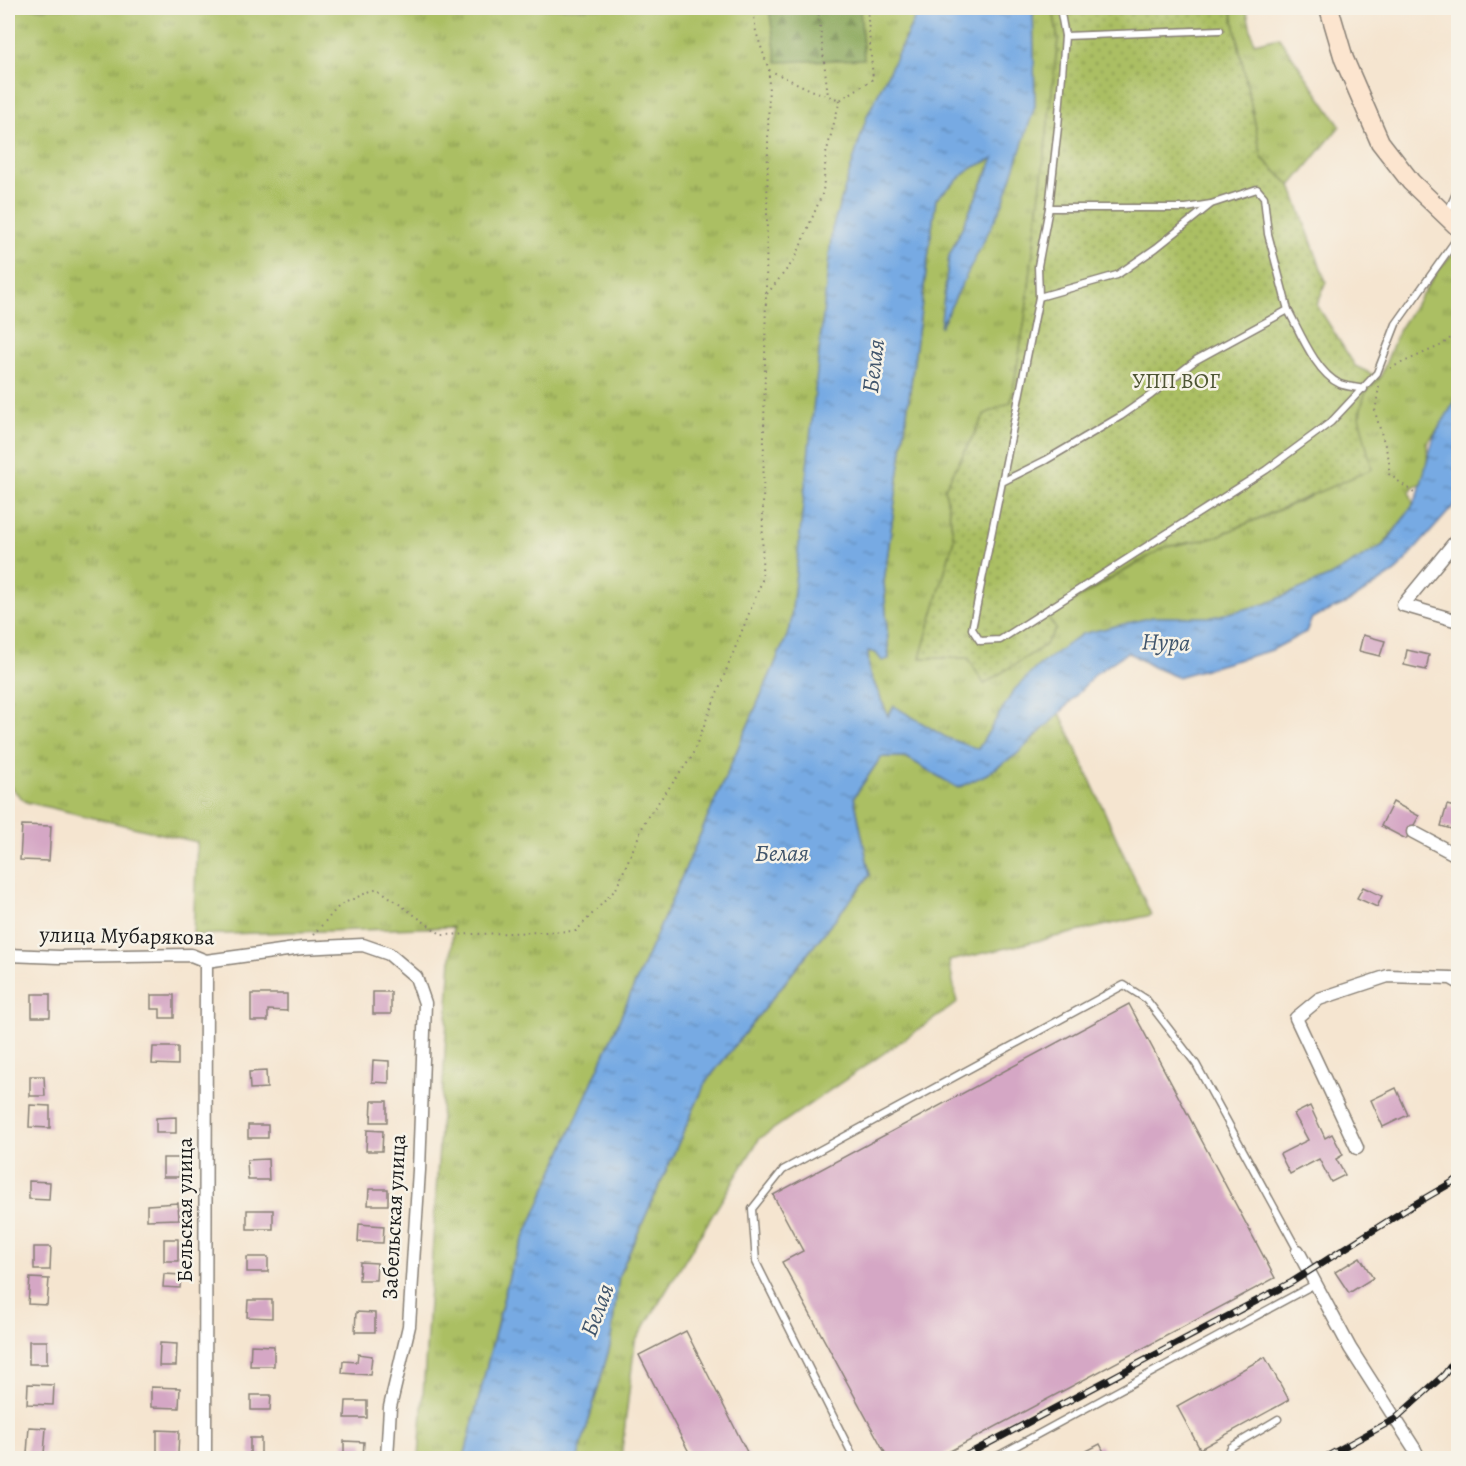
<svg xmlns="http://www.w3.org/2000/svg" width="1466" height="1466" viewBox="0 0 1466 1466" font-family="Alegreya,serif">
	<defs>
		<pattern id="grass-tufts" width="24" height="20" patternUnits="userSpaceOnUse" patternTransform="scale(1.5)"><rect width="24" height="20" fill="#abbf63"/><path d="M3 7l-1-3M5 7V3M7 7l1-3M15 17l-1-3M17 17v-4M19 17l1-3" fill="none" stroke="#8a9a51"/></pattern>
		<pattern id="forest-firs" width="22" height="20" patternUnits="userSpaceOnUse" patternTransform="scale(1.5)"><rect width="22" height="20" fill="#88a659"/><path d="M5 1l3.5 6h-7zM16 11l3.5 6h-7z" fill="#6e8649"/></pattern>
		<pattern id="garden-dots" width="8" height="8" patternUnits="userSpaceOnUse" patternTransform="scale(1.5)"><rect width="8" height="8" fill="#abbf63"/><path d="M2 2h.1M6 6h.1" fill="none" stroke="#8a9a51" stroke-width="1.8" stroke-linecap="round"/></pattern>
		<pattern id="water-ripples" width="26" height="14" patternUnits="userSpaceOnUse" patternTransform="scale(1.5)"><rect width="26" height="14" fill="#77aae3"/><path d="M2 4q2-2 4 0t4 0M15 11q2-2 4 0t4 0" fill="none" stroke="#618ab7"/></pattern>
	</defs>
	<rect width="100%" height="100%" fill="#f7f3e8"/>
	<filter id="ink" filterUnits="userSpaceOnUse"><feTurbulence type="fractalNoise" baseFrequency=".0167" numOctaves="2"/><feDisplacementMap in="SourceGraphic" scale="12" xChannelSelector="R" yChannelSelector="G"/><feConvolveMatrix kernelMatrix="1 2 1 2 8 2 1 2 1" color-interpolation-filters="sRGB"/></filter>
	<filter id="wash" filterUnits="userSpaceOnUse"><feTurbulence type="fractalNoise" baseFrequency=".008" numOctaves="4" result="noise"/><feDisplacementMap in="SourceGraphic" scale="24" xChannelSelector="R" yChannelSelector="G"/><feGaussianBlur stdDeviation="1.35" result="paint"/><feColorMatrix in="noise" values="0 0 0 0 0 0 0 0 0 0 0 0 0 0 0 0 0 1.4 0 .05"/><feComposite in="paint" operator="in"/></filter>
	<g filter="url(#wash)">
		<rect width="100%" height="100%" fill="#f5e5d0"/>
		<g fill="url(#grass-tufts)" stroke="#646e40" stroke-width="1.5">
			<polygon points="8,8 920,8 867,116 821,345 790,629 511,1268 464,1458 419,1458 453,927 193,935 197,842 26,802 8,785"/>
			<polygon points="1033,8 1053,8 1058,40 1025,321 1011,403 985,414 945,488 954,539 921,658 968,658 985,684 1047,617 1165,547 1213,538 1310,497 1359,416 1365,393 1380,378 1399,329 1439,269 1458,248 1458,403 1427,443 1428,480 1413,487 1410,493 1414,506 1374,556 1250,625 1130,624 982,754 889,717 869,671 868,650 889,658 884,582 936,199 970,169 994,157 949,256 941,326 968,271 1035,106"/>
			<polygon points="1231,8 1246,8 1254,43 1279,37 1340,126 1291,186 1262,158"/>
			<polygon points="1060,713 1151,915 949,961 957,1003 759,1139 635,1342 621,1458 578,1458 610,1346 619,1275 706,1082 870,875 854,797 881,757 906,757 958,788 1016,755"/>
		</g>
		<polygon fill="url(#forest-firs)" stroke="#52613a" stroke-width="1.5" points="769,8 860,8 864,59 777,62"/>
		<polygon fill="url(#garden-dots)" stroke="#646e40" stroke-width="1.5" points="1053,8 1231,8 1262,158 1291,186 1326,282 1317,305 1355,366 1380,378 1365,393 1359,416 1372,469 1213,538 1165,547 1047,616 1056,629 1044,646 984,684 968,658 920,658 954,539 945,488 985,414 1011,402 1025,320 1058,40"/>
		<polygon fill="url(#water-ripples)" stroke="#4a6380" stroke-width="1.5" points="920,8 1033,8 1035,106 1003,203 940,328 949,256 994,158 970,169 936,199 884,582 889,659 882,661 876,653 868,651 869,671 888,716 894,706 947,738 978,749 1014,690 1038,666 1082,634 1153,617 1212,617 1265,604 1330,576 1385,544 1411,508 1418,495 1434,436 1458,396 1458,501 1395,572 1349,602 1312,618 1306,632 1272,650 1177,677 1153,667 1128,652 1095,674 1060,713 1016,755 987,774 958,788 906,757 881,757 854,797 870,875 706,1082 619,1275 610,1346 578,1458 464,1458 511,1268 790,629 832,229 867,116"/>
		<g id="blocks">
			<g fill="#d5a7c5">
				<polygon points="1363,635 1385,641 1380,656 1359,651"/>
				<polygon points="1407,650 1429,655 1426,670 1404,665"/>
				<polygon points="1393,802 1419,816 1406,839 1381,826"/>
				<polygon points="1447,805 1458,808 1458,831 1441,826"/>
				<polygon points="22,825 51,826 49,861 20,860"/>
				<polygon points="1363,887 1382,896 1377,907 1357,898"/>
				<rect x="373" y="992" width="18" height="22"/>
				<rect x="32" y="994" width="18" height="23"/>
				<polygon points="251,994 287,994 287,1011 268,1010 268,1021 251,1021"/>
				<polygon points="151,995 174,995 174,1018 160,1018 160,1009 151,1009"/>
				<polygon points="1129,1004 1275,1278 937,1458 888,1458 782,1262 803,1251 773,1195"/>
				<polygon points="153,1047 178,1047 178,1065 152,1064"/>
				<polygon points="373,1060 389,1061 389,1083 372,1082"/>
				<polygon points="266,1071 267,1088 250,1089 249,1072"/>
				<polygon points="30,1076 44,1076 45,1096 30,1096"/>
				<polygon points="1396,1088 1408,1115 1383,1127 1371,1100"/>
				<polygon points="372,1101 387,1101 387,1122 371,1122"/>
				<polygon points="30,1105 50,1106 50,1128 29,1127"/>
				<polygon points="1310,1106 1325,1138 1332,1134 1343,1155 1336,1159 1345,1175 1331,1182 1319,1159 1290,1174 1280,1154 1308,1140 1294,1114"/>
				<polygon points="176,1117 176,1133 156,1133 156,1118"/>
				<rect x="248" y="1125" width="20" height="13"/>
				<polygon points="367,1130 383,1131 382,1151 366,1151"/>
				<rect x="163" y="1158" width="16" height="19"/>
				<polygon points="268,1159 269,1180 248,1180 247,1160"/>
				<polygon points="29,1181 50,1182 49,1200 29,1199"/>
				<polygon points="369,1189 388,1189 388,1205 368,1205"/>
				<polygon points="178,1203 179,1219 147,1220 147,1205"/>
				<rect x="247" y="1210" width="26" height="19"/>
				<polygon points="359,1224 384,1226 383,1243 358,1242"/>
				<rect x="164" y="1239" width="14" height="22"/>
				<polygon points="34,1247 51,1247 50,1270 34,1270"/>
				<rect x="247" y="1257" width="21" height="15"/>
				<polygon points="1360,1257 1373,1278 1349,1293 1335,1272"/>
				<polygon points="360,1262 377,1263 376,1280 359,1280"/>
				<polygon points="164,1274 181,1275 180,1288 163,1287"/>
				<polygon points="30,1278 49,1279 47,1305 28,1304"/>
				<polygon points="248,1300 272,1300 272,1318 247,1317"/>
				<polygon points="356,1312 375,1313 375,1332 355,1332"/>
				<polygon points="686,1331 750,1458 692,1458 639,1355"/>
				<rect x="29" y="1341" width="18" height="23"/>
				<polygon points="160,1343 177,1344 176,1366 159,1366"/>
				<polygon points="251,1345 274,1346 274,1366 250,1366"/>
				<polygon points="358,1354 372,1356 370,1375 342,1373 343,1361 357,1362"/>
				<polygon points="1265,1357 1289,1400 1200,1449 1177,1406"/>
				<polygon points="28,1384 54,1385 53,1405 27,1404"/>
				<polygon points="151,1387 180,1388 179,1408 151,1407"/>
				<polygon points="251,1395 271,1395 270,1410 251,1410"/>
				<polygon points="346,1401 367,1401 367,1418 345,1418"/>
				<polygon points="29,1427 46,1428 44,1454 27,1453"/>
				<polygon points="157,1430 179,1431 178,1454 157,1454"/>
				<rect x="250" y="1438" width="11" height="18"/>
				<polygon points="344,1441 364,1442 363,1458 344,1458"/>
				<polygon points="1100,1444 1107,1458 1073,1458"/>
			</g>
		</g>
	</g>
	<g filter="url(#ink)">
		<use href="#blocks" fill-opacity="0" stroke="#888076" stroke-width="1.5"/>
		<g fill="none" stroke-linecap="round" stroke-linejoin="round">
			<defs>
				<g id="lane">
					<polyline points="1060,8 1065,36"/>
					<polyline points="1049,208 1058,127 1065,36 1220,30"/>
					<polyline points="1447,213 1458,189"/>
					<polyline points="1039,297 1117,275 1156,248 1210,205"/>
					<path d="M1364 389C1356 387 1347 387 1340 384 1316 373 1300 332 1288 310L1196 360 1151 395 1121 416 1046 460 1002 482 972 629 980 641 1000 640 1266 470 1331 422 1377 373 1396 324 1458 237"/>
					<polyline points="1002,482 1039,297 1038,266 1049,208 1186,208 1211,204 1257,189 1264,197 1268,234 1288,310"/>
					<polyline points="854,1458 756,1262 752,1209 783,1170 1124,985 1146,999 1196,1064 1298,1251"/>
					<polyline points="994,1458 1315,1284"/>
					<polyline points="1226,1458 1231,1447 1278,1419"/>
				</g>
				<g id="street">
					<polyline points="1458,538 1403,605 1458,621"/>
					<polyline points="1413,832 1458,856"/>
					<polyline points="8,955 59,957 191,955 206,961 302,948 363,945 389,954 416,977 425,1003 419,1170 409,1326 390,1407 387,1458"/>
					<polyline points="1357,1148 1296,1018 1319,999 1388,976 1451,978 1458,982"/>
					<polyline points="1298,1251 1350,1348 1414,1448 1419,1458"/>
					<polyline points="205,1458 206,961"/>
				</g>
				<polyline id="secondary" points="1329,8 1344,59 1380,142 1411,182 1458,227"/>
			</defs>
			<use href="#lane" stroke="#888076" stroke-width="9"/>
			<use href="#street" stroke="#888076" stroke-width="15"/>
			<use href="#secondary" stroke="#888076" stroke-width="21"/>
			<g stroke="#888076" stroke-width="2" stroke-dasharray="1.5 4.5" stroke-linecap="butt">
				<polyline points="818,8 828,96"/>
				<polyline points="769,70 811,90 840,100 873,79 867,8"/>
				<polyline points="767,294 795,259 823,192 826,154 840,100"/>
				<polyline points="1390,368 1442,345 1458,332"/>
				<polyline points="1379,386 1375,412 1389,459 1389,474 1414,493"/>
				<polyline points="313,935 340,905 377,888 442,935 576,931 616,889 646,819 691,758 762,581 769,70 756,32 753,8"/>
			</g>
			<use href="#lane" stroke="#fff" stroke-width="6"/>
			<use href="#street" stroke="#fff" stroke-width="12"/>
			<use href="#secondary" stroke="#fce5cf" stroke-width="18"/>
			<defs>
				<g id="rail">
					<polyline points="961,1458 1292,1282 1410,1207 1458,1179"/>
					<polyline points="1324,1458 1395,1419 1444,1375 1458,1356"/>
				</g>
			</defs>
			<use href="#rail" stroke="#1c1c1c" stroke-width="7"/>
			<use href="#rail" stroke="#f7f3e8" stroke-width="4.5" stroke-dasharray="14" stroke-linecap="butt"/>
		</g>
	</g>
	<g text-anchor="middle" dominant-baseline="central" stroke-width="5" stroke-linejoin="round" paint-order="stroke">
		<g font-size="22" fill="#4e5535" stroke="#f7f3e8">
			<text x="1176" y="381">УПП ВОГ</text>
		</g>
		<g font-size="22" fill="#1c1c1c" stroke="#f7f3e8">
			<text transform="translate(127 936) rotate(1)">улица Мубарякова</text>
			<text transform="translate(185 1210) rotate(-90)">Бельская улица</text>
			<text transform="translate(394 1217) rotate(-87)">Забельская улица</text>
		</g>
		<g font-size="24" font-style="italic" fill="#40556c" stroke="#f7f3e8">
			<text transform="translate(873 366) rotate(-83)">Белая</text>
			<text transform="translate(1166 642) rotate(2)">Нура</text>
			<text x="782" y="853">Белая</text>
			<text transform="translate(597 1310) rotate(-69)">Белая</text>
		</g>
	</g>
	<rect width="1466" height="1466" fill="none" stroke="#f7f3e8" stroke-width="30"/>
</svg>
